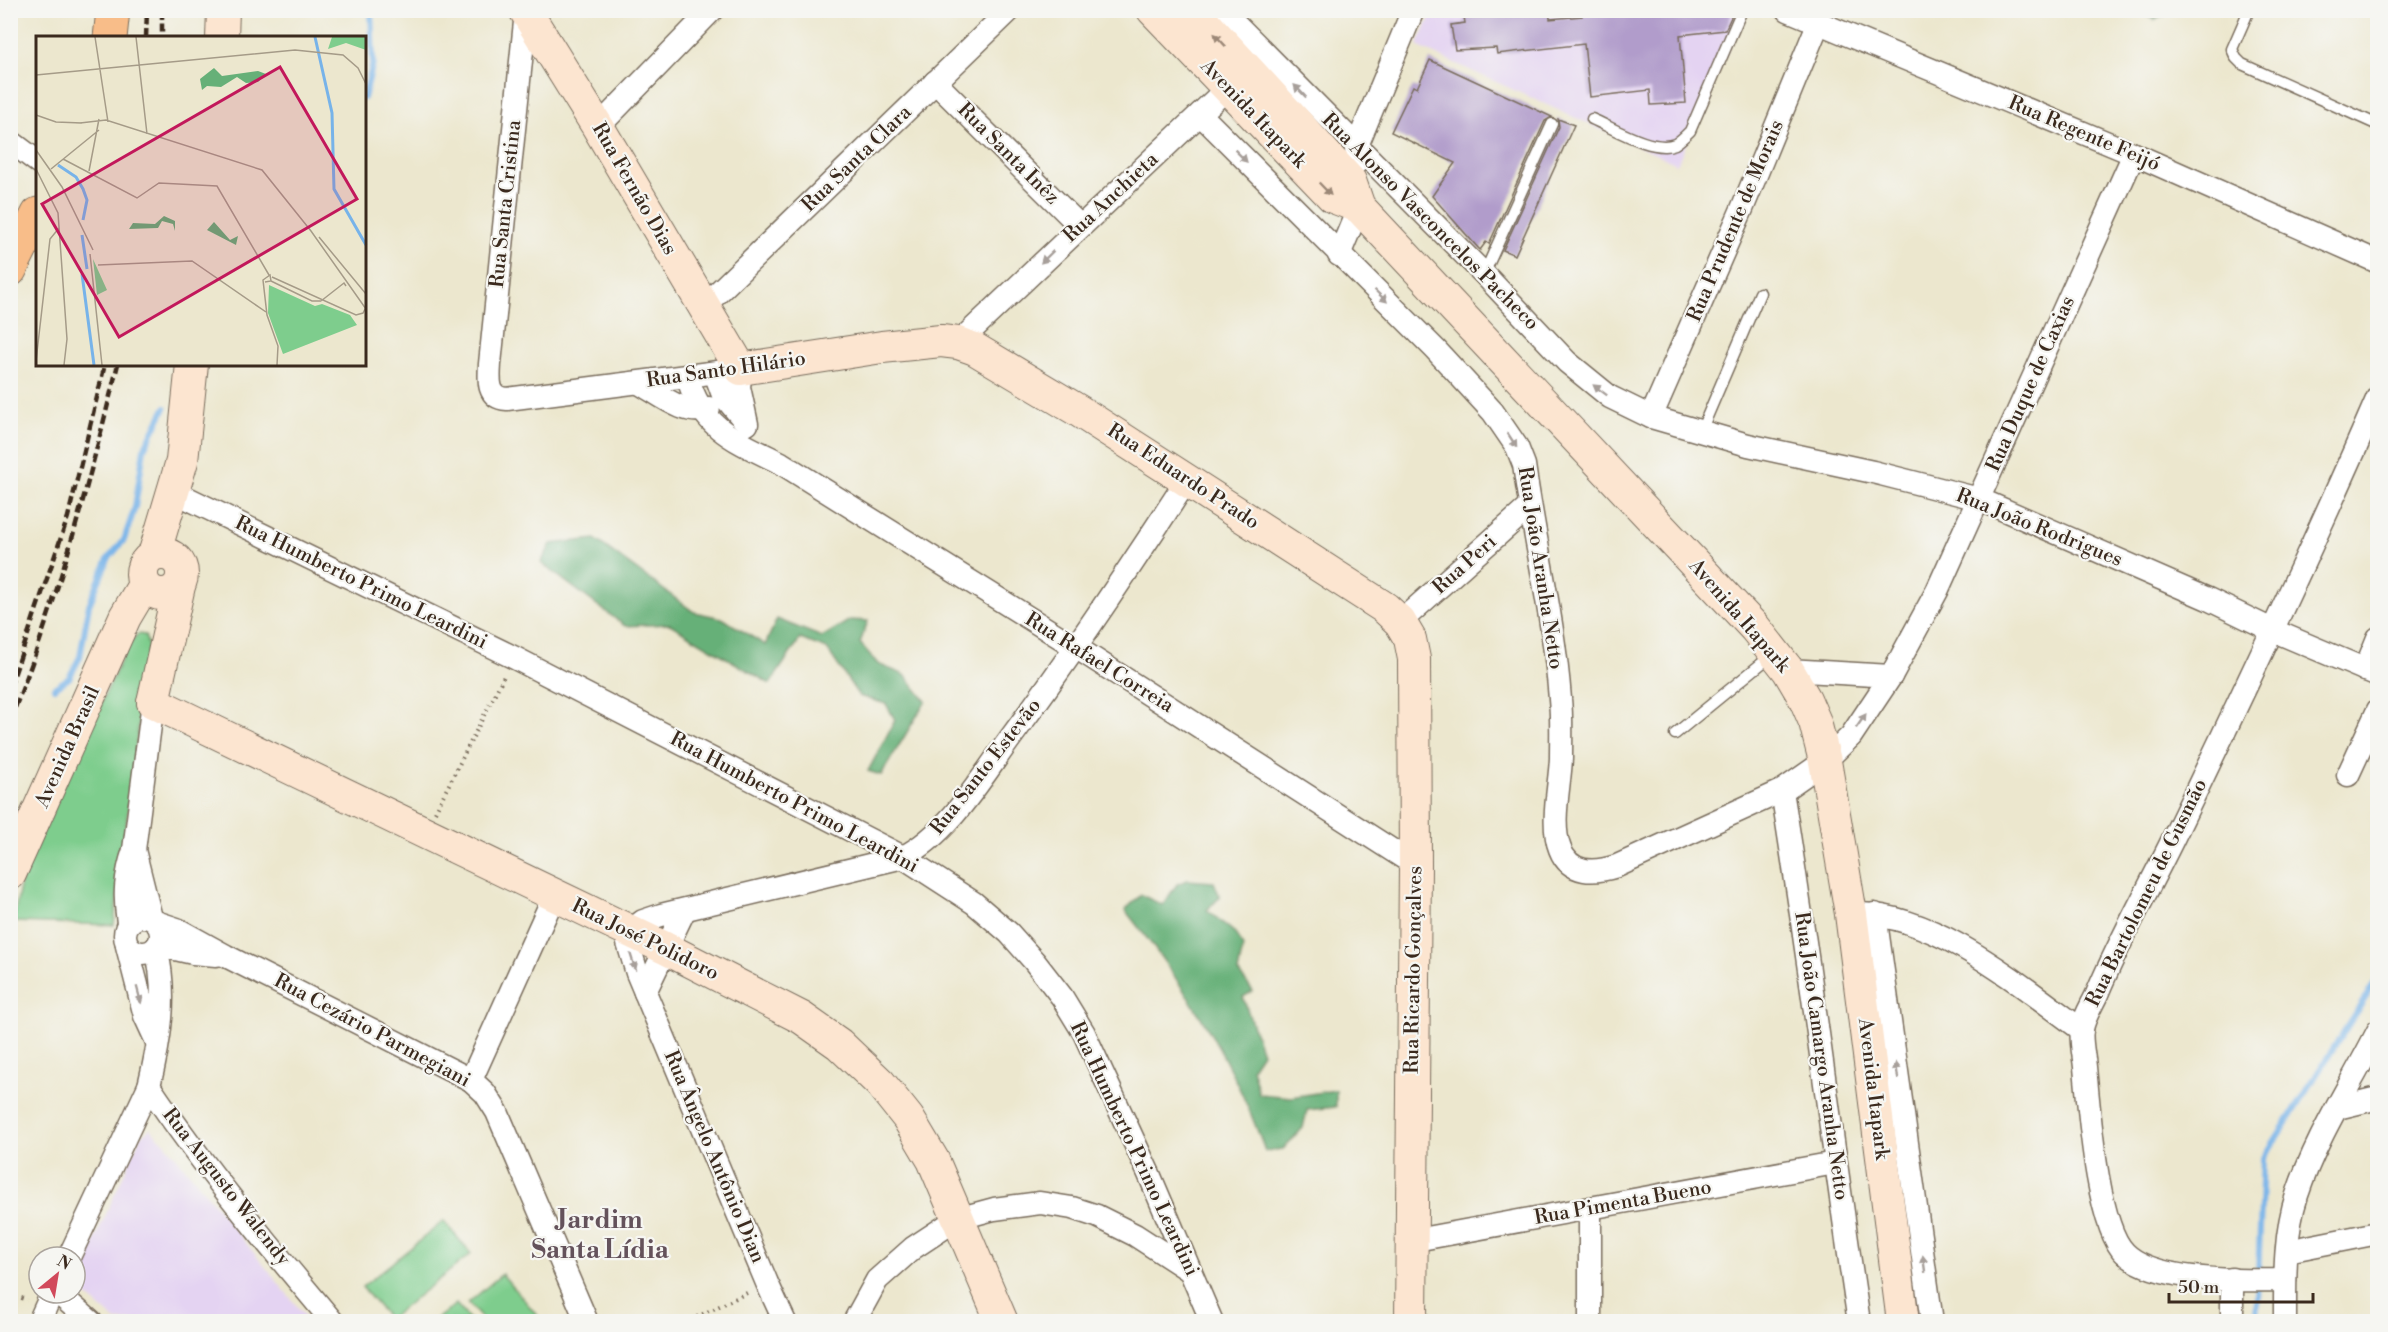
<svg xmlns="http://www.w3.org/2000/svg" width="2388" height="1332" viewBox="0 0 2388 1332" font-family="'Libre Bodoni',serif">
	<rect width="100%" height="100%" fill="#f6f6f2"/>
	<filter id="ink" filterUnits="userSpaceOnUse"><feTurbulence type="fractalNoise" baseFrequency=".0167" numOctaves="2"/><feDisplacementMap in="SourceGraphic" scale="12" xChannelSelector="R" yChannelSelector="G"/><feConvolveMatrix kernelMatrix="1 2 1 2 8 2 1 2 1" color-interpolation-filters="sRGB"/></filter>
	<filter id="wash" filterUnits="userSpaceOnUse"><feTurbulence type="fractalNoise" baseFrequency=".008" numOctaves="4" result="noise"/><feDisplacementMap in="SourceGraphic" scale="24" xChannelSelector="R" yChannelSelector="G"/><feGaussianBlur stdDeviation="1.35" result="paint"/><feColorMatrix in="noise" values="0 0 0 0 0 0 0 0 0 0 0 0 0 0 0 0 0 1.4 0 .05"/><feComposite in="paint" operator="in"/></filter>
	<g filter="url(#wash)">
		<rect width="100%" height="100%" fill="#ece7ce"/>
		<g fill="#e4d3f2">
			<polygon points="1433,11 1734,11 1737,30 1677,164 1417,46"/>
			<polygon points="150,1128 166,1144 309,1321 116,1321 80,1290 77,1279 140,1138"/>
		</g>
		<g fill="#7ecd8d" stroke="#5c7c56" stroke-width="1.5">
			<polygon points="138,634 145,635 148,646 114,925 13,922 23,872 129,643"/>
			<polygon points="444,1221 471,1254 389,1319 362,1287"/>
			<polygon points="502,1274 542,1321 484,1321 468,1303"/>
			<polygon points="456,1304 471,1321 434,1321"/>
		</g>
		<g fill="#66b078" stroke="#506d4b" stroke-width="1.5">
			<polygon points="2136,11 2136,10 2174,11 2155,20"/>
			<polygon points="595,539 694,612 722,618 765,645 777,619 822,637 850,620 868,621 860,643 878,664 905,675 926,701 881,775 868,771 895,720 886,704 859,696 827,649 800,639 770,684 670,624 625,626 541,563 551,544"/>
			<path d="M1187 880 1214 882 1220 897 1207 910 1235 933 1243 947 1238 972 1253 991 1243 997 1262 1053 1252 1068 1259 1094 1291 1097 1336 1090V1107L1307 1110 1303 1128 1283 1149 1265 1151C1234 1062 1184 983 1125 910L1141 895 1163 905 1177 884Z"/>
		</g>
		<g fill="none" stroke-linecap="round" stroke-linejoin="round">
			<g stroke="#77b3e9" stroke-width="6">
				<polyline points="364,98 373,63 371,10"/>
				<polyline points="54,688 69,678 80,657 89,605 108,559 124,540 135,507 144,449 165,408"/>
				<polyline points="2256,1322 2263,1159 2378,978"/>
			</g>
		</g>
		<g id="blocks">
			<g fill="#b19ccb">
				<polygon points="1463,10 1549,10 1550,19 1582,16 1581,10 1730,10 1731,17 1725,30 1680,35 1686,103 1651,105 1650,90 1590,97 1584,44 1497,54 1496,48 1455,50 1451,25 1465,23"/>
				<polygon points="1430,60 1552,117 1545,121 1489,244 1486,242 1480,250 1432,196 1455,163 1391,132 1413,86 1417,88"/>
				<polygon points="1558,119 1574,125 1515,255 1503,250 1559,127"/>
			</g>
		</g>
	</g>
	<g filter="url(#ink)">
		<use href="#blocks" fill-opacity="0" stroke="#796c5c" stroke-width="1.5"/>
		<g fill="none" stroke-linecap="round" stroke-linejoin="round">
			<defs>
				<g id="lane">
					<polyline points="2249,10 2232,49 2236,58 2242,64 2378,125"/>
					<path d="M1592 119C1613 128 1653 153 1675 144 1680 141 1686 135 1690 131L1742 10"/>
					<polyline points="1484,274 1552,124"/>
					<polyline points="1701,431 1760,293"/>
					<polyline points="1675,734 1772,655"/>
				</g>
				<g id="street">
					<polyline points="1222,10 1484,274 1567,362 1610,397 1651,417 1748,445 1873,472 1979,499 2208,599 2272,630 2378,675"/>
					<polyline points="1788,10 2134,154 2378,262"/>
					<path d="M526 12 490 364C489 380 487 398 507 399L741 369 739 387 747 424"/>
					<polyline points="935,82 1080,226"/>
					<path d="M1200 114 1435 349 1493 412 1517 447 1524 465C1535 543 1554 620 1560 699 1562 718 1561 739 1561 758 1560 785 1550 824 1560 849 1570 875 1595 873 1617 866L1782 791 1825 761 1851 736 1891 676 1937 591 2134 154"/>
					<polyline points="598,127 712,10"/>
					<polyline points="10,141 38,162"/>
					<polyline points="1357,162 1356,148 1413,10"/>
					<polyline points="1339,255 1359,207 1359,194"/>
					<polyline points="703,307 1010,10"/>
					<polyline points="958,343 1238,78"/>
					<polyline points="715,373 723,395 743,419"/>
					<path d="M688 377C700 428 738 442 781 463L1077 648 1415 865"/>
					<path d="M639 383C659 394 686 418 709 408"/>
					<polyline points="1651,417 1742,209 1818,24"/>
					<polyline points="173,496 185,497 513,657 903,857 974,903 1009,933 1034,961 1062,997 1084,1033 1149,1174 1212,1322"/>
					<polyline points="1400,622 1529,507"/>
					<polyline points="1788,670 1891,676"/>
					<polyline points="2365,670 2378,638"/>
					<polyline points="2348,775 2378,710"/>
					<path d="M1782 791C1811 968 1832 1145 1859 1322"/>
					<polyline points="134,850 151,918"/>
					<path d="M1860 914C1938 915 2021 986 2082 1030"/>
					<polyline points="1875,914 1932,1322"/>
					<circle cx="143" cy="935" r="18"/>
					<polyline points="156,922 177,929 226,956 471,1080 485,1093 497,1112 587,1322"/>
					<path d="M128 923C124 896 125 876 134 850L153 702"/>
					<polyline points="158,945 193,953 216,955"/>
					<polyline points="127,946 145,1016 157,1042"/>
					<path d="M156 948C168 994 160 1041 149 1086 204 1168 269 1246 333 1322"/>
					<polyline points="645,992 684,911"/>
					<polyline points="471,1080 554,896"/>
					<polyline points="2337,1108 2378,1098"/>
					<polyline points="1590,1209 1590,1322"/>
					<polyline points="1410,1241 1835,1163"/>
					<polyline points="2287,1251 2378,1233"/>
					<polyline points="69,1257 149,1086"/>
					<path d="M2285 1280C2245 1281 2154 1282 2125 1253 2097 1226 2089 1108 2085 1067 2084 1056 2080 1040 2082 1029 2084 1017 2092 1005 2097 994 2119 941 2147 892 2172 841 2243 694 2313 547 2378 397"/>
					<polyline points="58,1293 91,1322"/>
					<polyline points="39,1322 52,1293"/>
					<path d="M785 1322 767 1283 637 973 628 943 630 931 643 921 661 915 903 857C948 834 980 780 1009 740 1072 655 1130 568 1187 480"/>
					<polyline points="854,1322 877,1280 913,1248 957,1219 994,1209 1040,1203 1072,1208 1097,1216 1135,1235 1189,1270"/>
					<polyline points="2232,1322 2232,1279"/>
					<path d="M2285 1322C2285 1280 2284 1234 2297 1195 2316 1137 2351 1085 2378 1031"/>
				</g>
				<g id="secondary">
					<polyline points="525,10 598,127 741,369 882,347 941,341 958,343 975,349 1079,411 1385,608 1400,622 1410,639 1414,659 1415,865 1411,1322"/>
					<polyline points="1153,10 1333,197 1359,207"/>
					<polyline points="1193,10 1350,181 1359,207 1755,628 1788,670 1805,699 1815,722 1825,761 1851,914 1903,1322"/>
					<polyline points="222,38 223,10"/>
					<circle cx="162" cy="574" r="20"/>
					<polyline points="154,555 182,461 192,364"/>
					<polyline points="153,702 665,948 802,1018 839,1044 880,1083 908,1118 933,1160 1002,1322"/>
					<polyline points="153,702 179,586"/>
					<polyline points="10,874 125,617 144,585"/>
				</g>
				<g id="highway">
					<polyline points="110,38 113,10"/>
					<polyline points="10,270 38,214"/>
				</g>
			</defs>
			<use href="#lane" stroke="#796c5c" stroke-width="13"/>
			<use href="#street" stroke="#796c5c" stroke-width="25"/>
			<use href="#secondary" stroke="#796c5c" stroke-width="34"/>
			<use href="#highway" stroke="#796c5c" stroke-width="35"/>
			<g stroke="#796c5c" stroke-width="4" stroke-dasharray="1.5 4.5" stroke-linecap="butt">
				<polyline points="435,812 505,674"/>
				<polyline points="10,1294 27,1300"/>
				<polyline points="686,1322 751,1291"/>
			</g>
			<use href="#lane" stroke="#fff" stroke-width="10"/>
			<use href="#street" stroke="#fff" stroke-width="22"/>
			<use href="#secondary" stroke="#fce5d0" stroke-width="32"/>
			<use href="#highway" stroke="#f8bd89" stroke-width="33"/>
			<g stroke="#3b2a1e" stroke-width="4.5" stroke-dasharray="9 4.5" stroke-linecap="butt">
				<polyline points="162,10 162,38"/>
				<polyline points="146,38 147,10"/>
				<polyline points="10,687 68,517 105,364"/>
				<path d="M10 720C57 605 88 485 118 364"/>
			</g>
		</g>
		<defs><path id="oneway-solid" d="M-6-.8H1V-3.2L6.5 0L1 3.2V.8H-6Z" transform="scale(1.5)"/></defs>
		<g fill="#9c8877">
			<use href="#oneway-solid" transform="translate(1220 40) rotate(-133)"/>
			<use href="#oneway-solid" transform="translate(1325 189) rotate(46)"/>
		</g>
		<g fill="#a79f9a">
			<use href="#oneway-solid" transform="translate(1300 91) rotate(-134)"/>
			<use href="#oneway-solid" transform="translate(1241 156) rotate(45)"/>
			<use href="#oneway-solid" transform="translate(1047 257) rotate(136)"/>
			<use href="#oneway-solid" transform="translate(1381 296) rotate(44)"/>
			<use href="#oneway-solid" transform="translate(1600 390) rotate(-143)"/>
			<use href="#oneway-solid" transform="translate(1512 440) rotate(57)"/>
			<use href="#oneway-solid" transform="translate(1861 721) rotate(-55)"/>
			<use href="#oneway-solid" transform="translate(633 962) rotate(72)"/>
			<use href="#oneway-solid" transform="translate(139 995) rotate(75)"/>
			<use href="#oneway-solid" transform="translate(1897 1071) rotate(-98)"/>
			<use href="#oneway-solid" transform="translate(1924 1264) rotate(-98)"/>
		</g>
	</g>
	<g text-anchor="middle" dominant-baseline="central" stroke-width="4.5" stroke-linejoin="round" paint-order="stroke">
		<g font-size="20" fill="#3b2a1e" stroke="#f6f6f2">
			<text transform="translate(1253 114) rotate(46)">Avenida Itapark</text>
			<text transform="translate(2084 134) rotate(23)">Rua Regente Feijó</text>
			<text transform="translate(1008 154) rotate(45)">Rua Santa Inêz</text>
			<text transform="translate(857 159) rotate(-44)">Rua Santa Clara</text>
			<text transform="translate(634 189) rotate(60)">Rua Fernão Dias</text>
			<text transform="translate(1111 198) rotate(-43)">Rua Anchieta</text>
			<text transform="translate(506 204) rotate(-84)">Rua Santa Cristina</text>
			<text transform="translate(1736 221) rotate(-67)">Rua Prudente de Morais</text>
			<text transform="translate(1430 222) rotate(45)">Rua Alonso Vasconcelos Pacheco</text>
			<text transform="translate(726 370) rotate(-8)">Rua Santo Hilário</text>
			<text transform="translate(2031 384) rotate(-66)">Rua Duque de Caxias</text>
			<text transform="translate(1183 477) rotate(33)">Rua Eduardo Prado</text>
			<text transform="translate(2039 528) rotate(22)">Rua João Rodrigues</text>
			<text transform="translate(1465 565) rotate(-42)">Rua Peri</text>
			<text transform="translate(1540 568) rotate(81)">Rua João Aranha Netto</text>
			<text transform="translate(361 583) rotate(26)">Rua Humberto Primo Leardini</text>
			<text transform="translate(1739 616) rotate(49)">Avenida Itapark</text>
			<text transform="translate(1099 663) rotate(32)">Rua Rafael Correia</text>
			<text transform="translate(68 747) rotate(-66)">Avenida Brasil</text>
			<text transform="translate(986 767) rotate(-52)">Rua Santo Estevão</text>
			<text transform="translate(794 803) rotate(28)">Rua Humberto Primo Leardini</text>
			<text transform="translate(2147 893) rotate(-64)">Rua Bartolomeu de Gusmão</text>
			<text transform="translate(645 940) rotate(26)">Rua José Polidoro</text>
			<text transform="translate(1414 970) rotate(-89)">Rua Ricardo Gonçalves</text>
			<text transform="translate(372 1031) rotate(28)">Rua Cezário Parmegiani</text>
			<text transform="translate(1821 1056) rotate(82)">Rua João Camargo Aranha Netto</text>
			<text transform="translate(1873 1089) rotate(83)">Avenida Itapark</text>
			<text transform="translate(1134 1149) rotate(65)">Rua Humberto Primo Leardini</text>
			<text transform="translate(714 1157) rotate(67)">Rua Ângelo Antônio Dian</text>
			<text transform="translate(226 1187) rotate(52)">Rua Augusto Walendy</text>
			<text transform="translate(1623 1203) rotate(-10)">Rua Pimenta Bueno</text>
		</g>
		<g font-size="26" font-weight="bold" fill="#64525b" stroke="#f6f6f2">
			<text x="600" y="1220">Jardim<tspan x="600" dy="30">Santa Lídia</tspan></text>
		</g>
	</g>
	<g transform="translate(36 36)">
		<rect width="330" height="330" fill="#ece7ce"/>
		<path d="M296 1H330V14L310 7 292 13ZM57 223 71 254 61 259ZM233 249 279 270 286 268 314 279 321 289 247 318 232 277Z" fill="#7ecd8d"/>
		<path d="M178 32 186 40 222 35 230 38 222 46 210 47 201 41 185 51 171 50 166 54 164 43ZM128 180 139 185V195L137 188 126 185 122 192 93 193 97 187 119 188ZM178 186 194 204 202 200 200 209 171 194Z" fill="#66b078"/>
		<path fill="none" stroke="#77b3e9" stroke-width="3" d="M279 1 296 77 298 153 330 209M22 129 40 141 47 153 51 164 47 184M46 199 51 233M46 238 58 329"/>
		<path fill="none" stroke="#a59b88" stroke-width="1.5" d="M59 1 72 86M100 1 111 98M0 39 259 14 307 19 322 32 330 48M0 79 20 86 46 87M44 87 70 84 226 134 275 195 330 273M0 114 26 151 57 214M27 123 101 162 123 147 181 150 233 239M0 133 22 177 31 303 28 329M15 133 63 94M53 135 63 83M283 201 330 258M54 218 66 329M62 229 156 225 230 276M236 241 320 279 327 277 330 271M235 245 276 265H285M229 246 235 245 234 239 227 244 231 279 242 310 241 329M285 265 308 247 310 250M0 325 14 203 23 192"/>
		<path fill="#c2185b" fill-opacity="0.15" stroke="#c2185b" stroke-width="3" d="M244 31 321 163 83 301 6 168Z"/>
		<rect width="330" height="330" fill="none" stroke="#3b2a1e" stroke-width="3"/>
	</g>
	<rect width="2388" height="1332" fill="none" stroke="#f6f6f2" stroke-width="36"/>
	<g transform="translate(57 1275) rotate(30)"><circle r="28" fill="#f6f6f2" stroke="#aba49d" stroke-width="1.5"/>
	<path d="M0-4.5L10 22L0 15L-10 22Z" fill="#d1495b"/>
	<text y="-9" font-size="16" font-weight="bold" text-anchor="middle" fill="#3b2a1e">N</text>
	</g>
	<path d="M2169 1293v9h144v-9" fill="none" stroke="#3b2a1e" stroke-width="3"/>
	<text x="2178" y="1293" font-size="18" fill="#3b2a1e" stroke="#f6f6f2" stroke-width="4.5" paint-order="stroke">50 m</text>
</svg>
